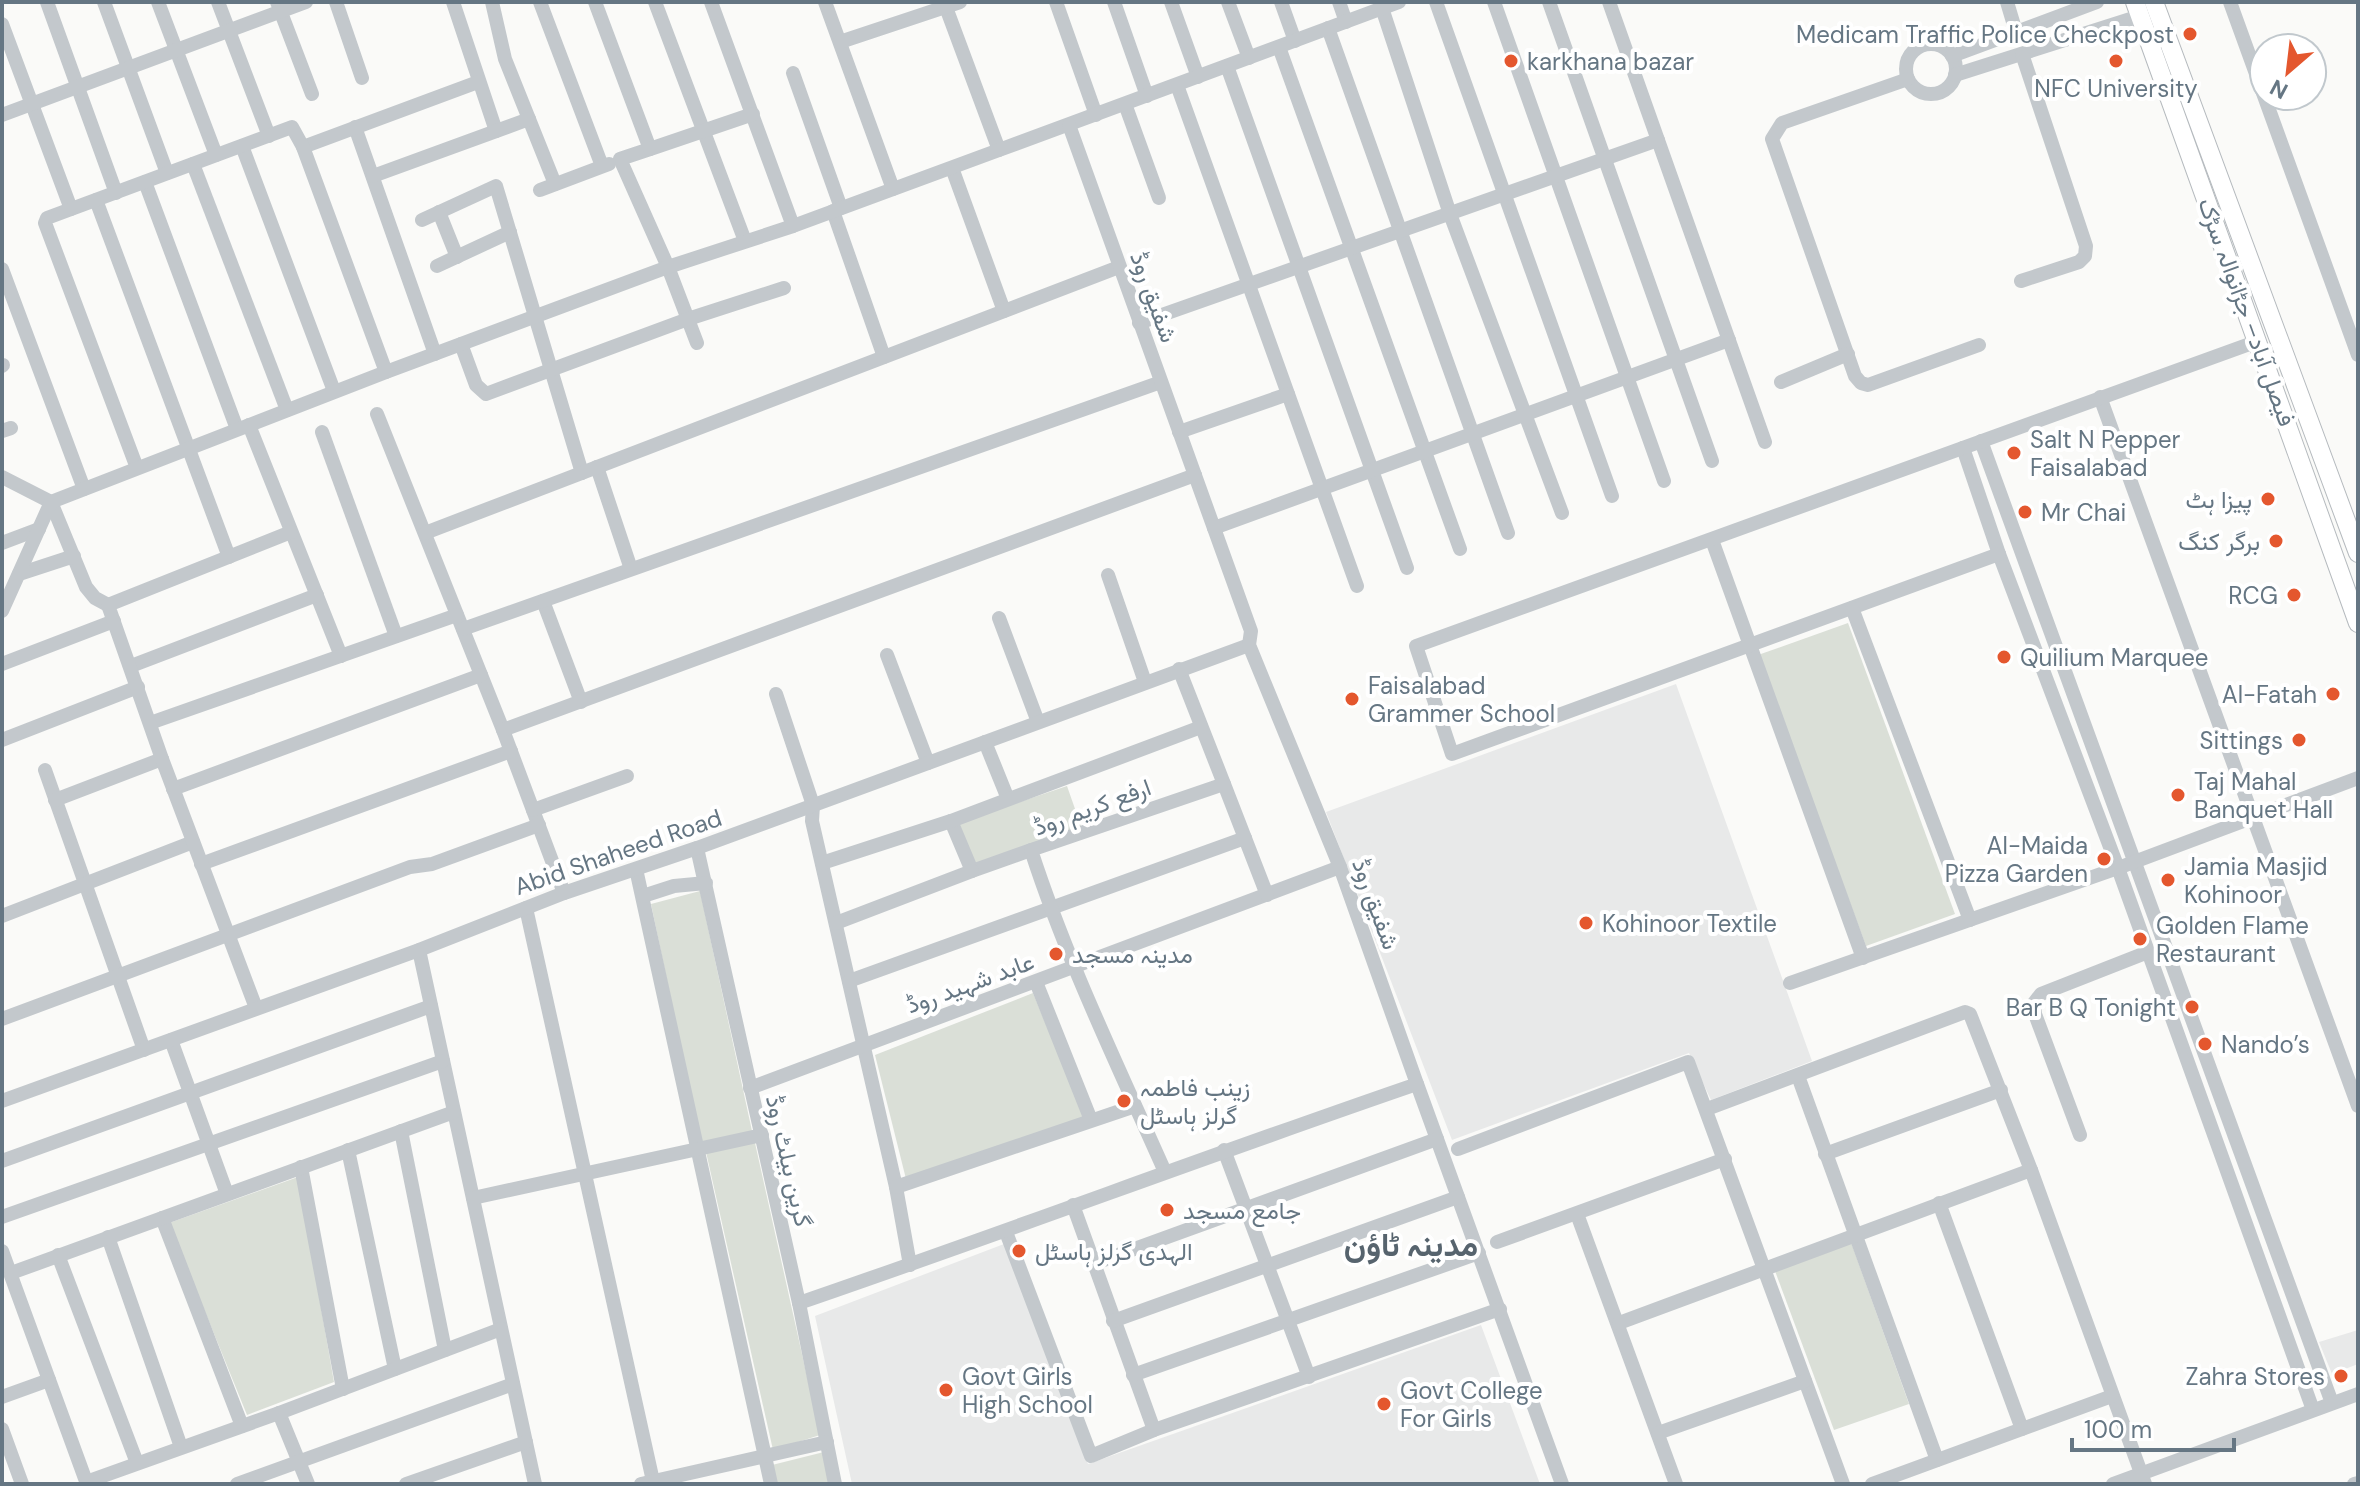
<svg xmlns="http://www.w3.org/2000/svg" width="2360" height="1486" viewBox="0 0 2360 1486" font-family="'DM Sans',Vazirmatn,sans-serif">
	<rect width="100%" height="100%" fill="#fafaf8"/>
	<g fill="#e8e9e9">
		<polygon points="1676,684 1812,1061 1711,1100 1689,1053 1452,1140 1326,812"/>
		<polygon points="1004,1244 1088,1464 1481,1325 1540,1484 852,1484 815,1316"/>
		<polygon points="2358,1330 2358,1364 2332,1374 2319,1342"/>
	</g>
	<g fill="#dadfd7">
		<polygon points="1848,623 1955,914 1866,946 1758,655"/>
		<polygon points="1067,786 1081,826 974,865 958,823"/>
		<polygon points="700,891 752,1131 701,1142 651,904"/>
		<polygon points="1033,993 1085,1119 906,1179 875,1055"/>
		<polygon points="755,1143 820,1435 773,1450 706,1152"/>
		<polygon points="298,1177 334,1382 247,1415 169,1223"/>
		<polygon points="1851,1242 1909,1404 1834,1430 1775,1271"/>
		<polygon points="824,1452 831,1484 777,1484 772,1465"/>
	</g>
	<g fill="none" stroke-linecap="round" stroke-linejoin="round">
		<defs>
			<g id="major">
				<polyline points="2135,2 2358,623"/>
				<polyline points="2154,2 2358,553"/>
			</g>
		</defs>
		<use href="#major" stroke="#b5babe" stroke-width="20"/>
		<g stroke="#c3c8cc" stroke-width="14">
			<polyline points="47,2 116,193"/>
			<polyline points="104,2 167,173"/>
			<polyline points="158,2 216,155"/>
			<polyline points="218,2 269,136"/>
			<polyline points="277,2 312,94"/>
			<polyline points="336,2 362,78"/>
			<polyline points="453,2 496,131"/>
			<polyline points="492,2 505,59 555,184"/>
			<polyline points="540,2 602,166"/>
			<polyline points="595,2 650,149 620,159 668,267 697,343"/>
			<polyline points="655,2 745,241"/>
			<polyline points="711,2 793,226"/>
			<polyline points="825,2 893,189"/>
			<polyline points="944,2 999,150"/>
			<polyline points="1056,2 1096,115"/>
			<polyline points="1114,2 1147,96"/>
			<polyline points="1171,2 1198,77"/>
			<polyline points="1228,2 1249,58"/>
			<polyline points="1281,2 1295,41"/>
			<polyline points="1339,2 1346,22"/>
			<polyline points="1436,2 1612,496"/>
			<polyline points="1494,2 1664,481"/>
			<polyline points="1549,2 1712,461"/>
			<polyline points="1609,2 1765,442"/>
			<polyline points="2007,2 2016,32"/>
			<polyline points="2230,2 2358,355"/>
			<polyline points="1382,8 1450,214 1562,513"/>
			<polyline points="2,24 71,209"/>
			<polyline points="1328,28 1508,533"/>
			<polyline points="840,42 960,2"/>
			<circle cx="1931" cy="69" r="25"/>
			<polyline points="1279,47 1460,549"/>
			<polyline points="1952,56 2097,2"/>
			<polyline points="1227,66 1407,568"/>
			<polyline points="793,73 841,208"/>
			<polyline points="1955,75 2140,16"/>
			<polyline points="1908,79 1782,123 1772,139 1855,376 1861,383 1868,385 1979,345"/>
			<polyline points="1177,85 1357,586"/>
			<polyline points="1125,104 1159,198"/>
			<polyline points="2,115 306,2"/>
			<polyline points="355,127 435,354"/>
			<polyline points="242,146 334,391"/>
			<polyline points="303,147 478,82"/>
			<polyline points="650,149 753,114"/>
			<polyline points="193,164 287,410"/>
			<polyline points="952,168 1004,311"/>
			<polyline points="373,176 529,119"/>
			<polyline points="145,182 237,429"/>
			<polyline points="540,190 609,164"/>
			<polyline points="96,200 229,557"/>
			<polyline points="833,211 884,357"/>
			<polyline points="439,212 457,257"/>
			<polyline points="422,220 496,186 582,473"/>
			<polyline points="437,266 510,232"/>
			<polyline points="2,269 84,489"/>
			<polyline points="2021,281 2079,262 2085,256 2086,246 2022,54"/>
			<polyline points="1139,323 1658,140"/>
			<polyline points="461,344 476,385 486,394 688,319 784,288"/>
			<polyline points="2,366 3,365"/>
			<polyline points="1781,382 1848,354"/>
			<polyline points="2100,397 2358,1106"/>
			<polyline points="377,414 503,730 564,893"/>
			<polyline points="249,425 341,656"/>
			<polyline points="2,431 11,428"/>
			<polyline points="322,432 396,636"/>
			<polyline points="1179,432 1288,394"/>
			<polyline points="1981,441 2332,1403"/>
			<polyline points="1963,448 1999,554 2118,868 2313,1410"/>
			<polyline points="597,467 631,569"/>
			<polyline points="137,468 45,223 47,218 292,127 303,147 386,372"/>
			<polyline points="2,477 51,502 86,587 95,598 108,605"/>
			<polyline points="1214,528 1729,340"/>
			<polyline points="425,533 1119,267"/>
			<polyline points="1712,540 1863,958"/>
			<polyline points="2,543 39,529"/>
			<polyline points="1999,554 1452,754 1416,646 2258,341"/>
			<polyline points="19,574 74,556"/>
			<polyline points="1108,575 1145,682"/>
			<polyline points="543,601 581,702"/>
			<polyline points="1852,608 1970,920"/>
			<polyline points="2,611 51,502 386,372 668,267 793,226 999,150 1399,2"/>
			<polyline points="999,618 1038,722"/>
			<polyline points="463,629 1161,382"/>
			<polyline points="887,655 928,763"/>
			<polyline points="2,664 114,621"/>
			<polyline points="131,666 317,595"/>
			<polyline points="1179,669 1224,784"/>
			<polyline points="776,694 813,805 812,821 896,1187 910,1265"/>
			<polyline points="150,723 457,615"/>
			<polyline points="503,730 1195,475"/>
			<polyline points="2,740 138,687"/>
			<polyline points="985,742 1008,799"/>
			<polyline points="45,770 144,1050"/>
			<polyline points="173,789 481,675"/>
			<polyline points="55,800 162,759"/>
			<polyline points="533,810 627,776"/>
			<polyline points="951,821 972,871 1031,850"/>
			<polyline points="697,848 799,1303 835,1484"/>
			<polyline points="822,863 951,821 1201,727"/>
			<polyline points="201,864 511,751"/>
			<polyline points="636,869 771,1484"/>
			<polyline points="643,896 674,886 706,883"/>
			<polyline points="526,908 653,1481"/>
			<polyline points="2,916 193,842"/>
			<polyline points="836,923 972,871"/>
			<polyline points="419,950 535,1484"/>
			<polyline points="849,981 1245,838"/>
			<polyline points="1036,982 1091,1120"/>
			<polyline points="1790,983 2118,868 2358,778"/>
			<polyline points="256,1008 162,759 108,605 291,532"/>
			<polyline points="2,1019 410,867 432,864 539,825"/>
			<polyline points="171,1040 227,1194"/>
			<polyline points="1798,1076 1937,1460"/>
			<polyline points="1417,1084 1562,1484"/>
			<polyline points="750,1088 1340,867"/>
			<polyline points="2,1101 419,950 564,893 697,848 1249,645"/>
			<polyline points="1707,1109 1965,1012 1970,1014 2031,1170 2145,1484"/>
			<polyline points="401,1131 445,1350"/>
			<polyline points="2080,1135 2035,1014 2034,1003 2041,994 2148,952"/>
			<polyline points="1458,1149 1688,1062 1843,1484"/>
			<polyline points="348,1150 395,1369"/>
			<polyline points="1224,1150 1309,1377"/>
			<polyline points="1825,1154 2001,1090"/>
			<polyline points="2,1161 431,1006"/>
			<polyline points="301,1167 343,1389"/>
			<path d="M1165 1172C1118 1066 1067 961 1031 850L1224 784 1267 895"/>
			<polyline points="896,1187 1135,1106"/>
			<polyline points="473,1198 762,1135"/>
			<polyline points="1939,1203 2022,1429"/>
			<polyline points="1073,1205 1154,1430"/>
			<polyline points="1577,1214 1676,1484"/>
			<polyline points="2,1217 443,1061"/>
			<polyline points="162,1218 242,1426"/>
			<polyline points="1006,1232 1091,1456 1154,1430 1500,1309"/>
			<polyline points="108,1237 181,1447"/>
			<polyline points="1497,1242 1725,1159"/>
			<polyline points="2,1251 87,1484"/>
			<polyline points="58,1255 137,1463"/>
			<polyline points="1093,1264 1437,1139"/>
			<polyline points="11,1273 454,1112"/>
			<path d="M799 1303C1006 1232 1210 1155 1417 1084L1340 867 1249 645 1251 631 1069 125"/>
			<polyline points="1113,1321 1458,1197"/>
			<polyline points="1619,1323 2031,1170"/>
			<polyline points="1133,1375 1479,1253"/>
			<polyline points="2,1397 49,1380"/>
			<polyline points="279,1413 308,1484"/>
			<polyline points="2,1429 22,1484"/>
			<polyline points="1658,1433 1805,1381"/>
			<polyline points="86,1482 279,1413 501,1329"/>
			<polyline points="237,1484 513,1384"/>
			<polyline points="406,1484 526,1442"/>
			<polyline points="641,1484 827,1442"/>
			<polyline points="1872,1484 2112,1396"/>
			<polyline points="2113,1484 2358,1394"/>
			<polyline points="2354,1484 2358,1483"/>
		</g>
		<use href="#major" stroke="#fff" stroke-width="18"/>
	</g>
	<g fill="#e4572e" stroke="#fff" stroke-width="3">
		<circle cx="2190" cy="34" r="8"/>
		<circle cx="1511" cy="61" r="8"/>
		<circle cx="2116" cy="61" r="8"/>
		<circle cx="2014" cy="453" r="8"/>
		<circle cx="2268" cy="499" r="8"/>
		<circle cx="2025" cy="512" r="8"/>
		<circle cx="2276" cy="541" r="8"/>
		<circle cx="2294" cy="595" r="8"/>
		<circle cx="2004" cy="657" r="8"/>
		<circle cx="2333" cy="694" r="8"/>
		<circle cx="1352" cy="699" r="8"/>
		<circle cx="2299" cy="740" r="8"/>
		<circle cx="2178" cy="795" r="8"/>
		<circle cx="2104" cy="859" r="8"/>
		<circle cx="2168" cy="880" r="8"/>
		<circle cx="1586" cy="923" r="8"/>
		<circle cx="2140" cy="939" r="8"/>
		<circle cx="1056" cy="954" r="8"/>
		<circle cx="2192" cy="1007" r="8"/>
		<circle cx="2205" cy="1044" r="8"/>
		<circle cx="1124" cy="1101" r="8"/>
		<circle cx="1167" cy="1210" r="8"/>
		<circle cx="1019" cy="1251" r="8"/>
		<circle cx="2341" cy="1376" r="8"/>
		<circle cx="946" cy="1390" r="8"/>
		<circle cx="1384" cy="1404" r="8"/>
	</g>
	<g text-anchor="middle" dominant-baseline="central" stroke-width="8" stroke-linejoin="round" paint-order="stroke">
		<g font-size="24" fill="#657683" stroke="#fff" text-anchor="start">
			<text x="2174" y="34" text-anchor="end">Medicam Traffic Police Checkpost</text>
			<text x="1527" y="61">karkhana bazar</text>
			<text x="2116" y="88" text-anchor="middle">NFC University</text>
			<text x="2030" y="439">Salt N Pepper<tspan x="2030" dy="28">Faisalabad</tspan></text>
			<text x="2252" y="499" text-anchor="end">پیزا ہٹ</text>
			<text x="2041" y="512">Mr Chai</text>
			<text x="2260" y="541" text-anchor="end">برگر کنگ</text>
			<text x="2278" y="595" text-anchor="end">RCG</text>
			<text x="2020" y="657">Quilium Marquee</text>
			<text x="1368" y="685">Faisalabad<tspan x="1368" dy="28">Grammer School</tspan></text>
			<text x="2317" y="694" text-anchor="end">Al-Fatah</text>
			<text x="2283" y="740" text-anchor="end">Sittings</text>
			<text x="2194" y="781">Taj Mahal<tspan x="2194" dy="28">Banquet Hall</tspan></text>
			<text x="2088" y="845" text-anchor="end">Al-Maida<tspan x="2088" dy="28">Pizza Garden</tspan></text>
			<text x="2184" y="866">Jamia Masjid<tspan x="2184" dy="28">Kohinoor</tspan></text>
			<text x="1602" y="923">Kohinoor Textile</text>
			<text x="2156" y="925">Golden Flame<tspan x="2156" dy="28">Restaurant</tspan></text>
			<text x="1072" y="954">مدینہ مسجد</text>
			<text x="2176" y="1007" text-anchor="end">Bar B Q Tonight</text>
			<text x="2221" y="1044">Nando’s</text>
			<text x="1140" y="1087">زینب فاطمہ<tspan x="1140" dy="28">گرلز ہاسٹل</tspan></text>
			<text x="1183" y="1210">جامع مسجد</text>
			<text x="1035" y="1251">الہدی گرلز ہاسٹل</text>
			<text x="962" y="1376">Govt Girls<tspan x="962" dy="28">High School</tspan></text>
			<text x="2325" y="1376" text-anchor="end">Zahra Stores</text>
			<text x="1400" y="1390">Govt College<tspan x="1400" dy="28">For Girls</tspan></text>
		</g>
		<g font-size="24" fill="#657683" stroke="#fff">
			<text transform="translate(1154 297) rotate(70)">شفیق روڈ</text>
			<text transform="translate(2247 312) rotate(70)">فیصل آباد– جڑانوالہ سڑک</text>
			<text transform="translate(1092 807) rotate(-20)">ارفع کریم روڈ</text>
			<text transform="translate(618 852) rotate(-19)">Abid Shaheed Road</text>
			<text transform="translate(1376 904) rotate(70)">شفیق روڈ</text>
			<text transform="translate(970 983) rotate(-20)">عابد شہید روڈ</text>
			<text transform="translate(789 1161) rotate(77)">گرین بیلٹ روڈ</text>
		</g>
		<g font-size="32" font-weight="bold" fill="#57646e" stroke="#fff">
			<text x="1411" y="1245">مدینہ ٹاؤن</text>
		</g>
	</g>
	<rect width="2360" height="1486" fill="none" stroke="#657683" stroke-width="8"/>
	<g transform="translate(2288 72) rotate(208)"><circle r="38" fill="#ffffff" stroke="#c1c8cd" stroke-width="2"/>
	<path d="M0-6L14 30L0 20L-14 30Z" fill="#e4572e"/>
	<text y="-12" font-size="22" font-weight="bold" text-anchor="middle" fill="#657683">N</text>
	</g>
	<path d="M2072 1438v12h162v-12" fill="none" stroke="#657683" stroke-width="4"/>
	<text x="2084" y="1438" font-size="24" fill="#657683" stroke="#ffffff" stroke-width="6" paint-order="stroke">100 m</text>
</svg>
